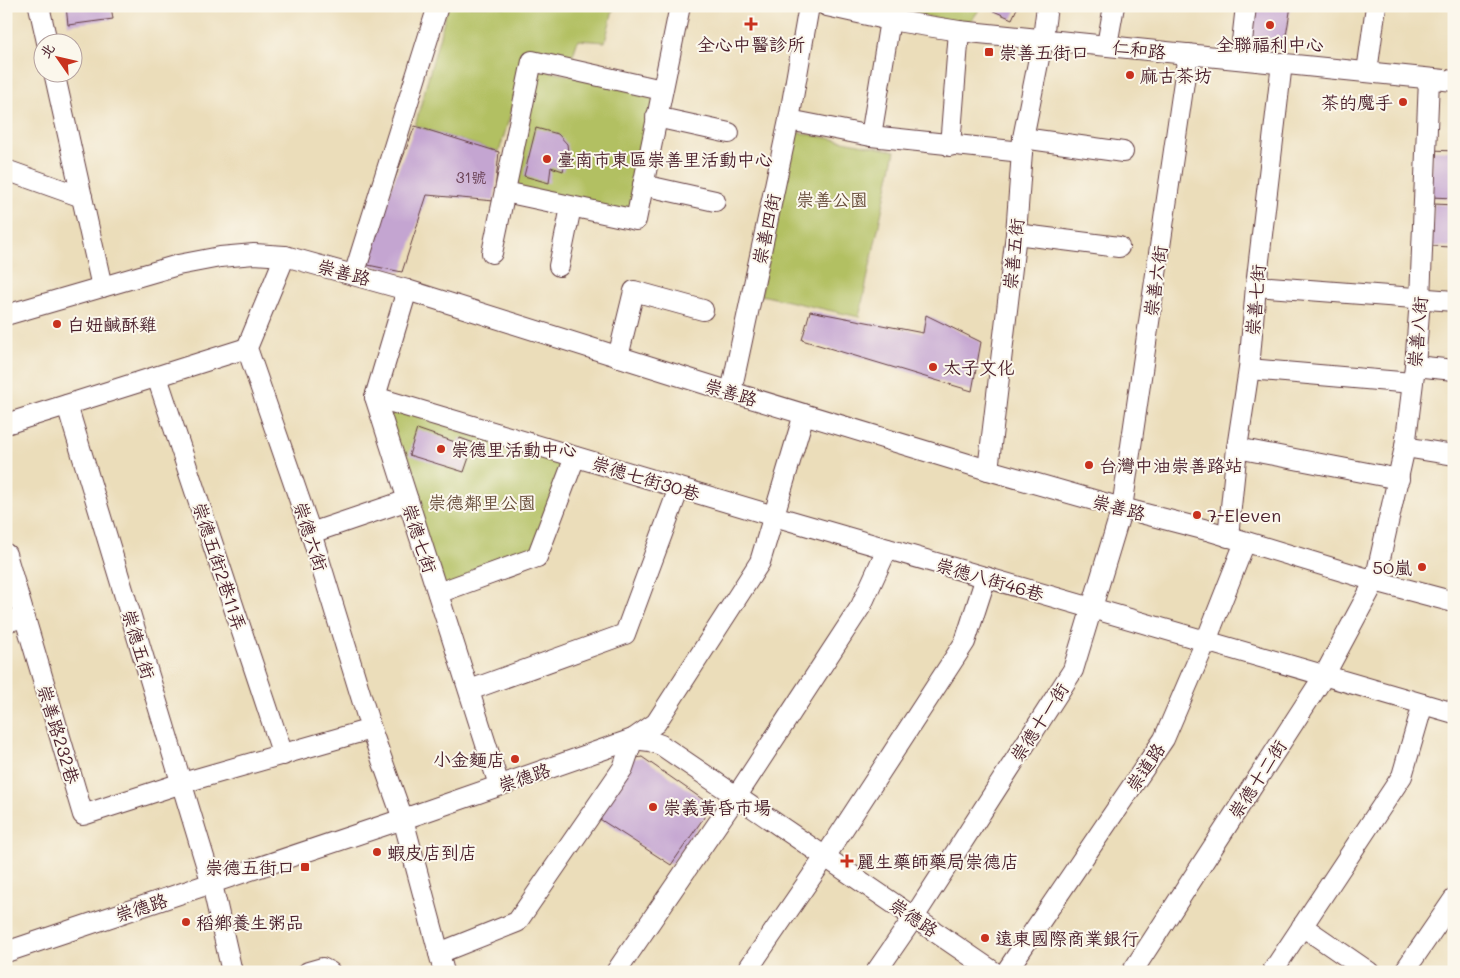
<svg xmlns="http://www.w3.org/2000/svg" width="1460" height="978" viewBox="0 0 1460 978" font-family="Mali,'LXGW WenKai TC',sans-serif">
	<rect width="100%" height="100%" fill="#fbf7ec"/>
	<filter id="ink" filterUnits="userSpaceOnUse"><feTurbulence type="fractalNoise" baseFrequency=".02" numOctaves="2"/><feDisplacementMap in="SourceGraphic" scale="10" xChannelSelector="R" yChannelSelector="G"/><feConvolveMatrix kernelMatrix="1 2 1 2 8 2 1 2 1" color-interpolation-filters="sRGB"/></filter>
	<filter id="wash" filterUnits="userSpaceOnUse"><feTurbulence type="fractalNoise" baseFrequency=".0096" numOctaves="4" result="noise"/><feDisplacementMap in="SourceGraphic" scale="20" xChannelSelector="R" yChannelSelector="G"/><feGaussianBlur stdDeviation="1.12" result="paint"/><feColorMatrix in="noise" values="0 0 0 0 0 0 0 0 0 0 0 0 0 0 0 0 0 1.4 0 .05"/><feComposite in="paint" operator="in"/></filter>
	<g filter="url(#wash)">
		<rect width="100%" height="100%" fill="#ebddba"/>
		<g fill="#b2c062" stroke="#7e7046">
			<polygon points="448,6 501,6 505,8 506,6 614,6 605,42 578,40 571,61 528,57 499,152 415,126"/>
			<polygon points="868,6 982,6 969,24"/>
			<polygon points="537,69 656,94 632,214 512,189"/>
			<polygon points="792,131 895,151 859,317 761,295"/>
			<polygon points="385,400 574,457 536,556 439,592"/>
		</g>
		<g id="blocks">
			<g fill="#c4a5d1">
				<polygon points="66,6 111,6 113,19 68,25"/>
				<polygon points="982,6 1018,6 1012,19"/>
				<polygon points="1255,6 1291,6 1284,48 1249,43"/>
				<polygon points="415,126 499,152 494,201 427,195 402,272 368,265 392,186"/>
				<polygon points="536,128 558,134 567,144 568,152 563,171 551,167 549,183 524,176"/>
				<polygon points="1432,150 1454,151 1454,198 1430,197"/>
				<polygon points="1434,204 1454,205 1454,236 1452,247 1431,246"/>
				<polygon points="810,311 923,333 926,315 981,342 972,391 802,340"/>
				<polygon points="417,429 458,443 460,438 474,443 464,472 409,455"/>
				<polygon points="642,757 705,801 707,813 671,865 595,816 631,759"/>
			</g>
		</g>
	</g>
	<g filter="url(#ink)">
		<use href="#blocks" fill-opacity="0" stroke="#623c40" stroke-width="1"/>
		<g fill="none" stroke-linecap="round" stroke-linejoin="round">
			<defs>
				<g id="minor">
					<polyline points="39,6 47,42"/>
					<polyline points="827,6 890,20 959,31 1454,81"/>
					<polyline points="1107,45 1114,6"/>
					<polyline points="1240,59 1246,6"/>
					<polyline points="54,72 102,287"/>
					<polyline points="1367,72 1376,6"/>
					<polyline points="656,117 729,133"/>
					<polyline points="789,120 871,136 1022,152"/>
					<polyline points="871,136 890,20"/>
					<polyline points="1023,138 1123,152"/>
					<polyline points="950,146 959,31"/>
					<polyline points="6,170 82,197"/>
					<polyline points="643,185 715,201"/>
					<polyline points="505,192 636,220 680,6"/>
					<polyline points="1016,234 1119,247"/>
					<polyline points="492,253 532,61 662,90"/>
					<polyline points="285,256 247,348 311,533 371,729 403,819 444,972"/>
					<polyline points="559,266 571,207"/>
					<polyline points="354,275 438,6"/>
					<polyline points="1256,286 1454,301"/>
					<polyline points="407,290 375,397 499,785"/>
					<polyline points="6,315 178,265 220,257 254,254 285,256 407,290 731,392 988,470 1122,508 1207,530 1375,581 1454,602"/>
					<polyline points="618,357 634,291 703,310"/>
					<polyline points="1415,366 1454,370"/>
					<polyline points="1249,369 1412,383"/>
					<polyline points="157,377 283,755"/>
					<polyline points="731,392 789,120 809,6"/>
					<polyline points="375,397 774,516 1454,713"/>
					<polyline points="67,405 212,884 232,972"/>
					<polyline points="6,424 247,348"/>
					<polyline points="1405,447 1454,455"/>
					<polyline points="1237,448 1399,479"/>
					<polyline points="988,470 1016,234 1023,138 1043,38 1047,6"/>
					<polyline points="311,533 408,500"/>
					<polyline points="1228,537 1237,448 1249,369 1256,286 1282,63"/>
					<polyline points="6,554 83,815 182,783 371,729"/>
					<polyline points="438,593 537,557 575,457"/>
					<polyline points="6,622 24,617"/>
					<polyline points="470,690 625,634 679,488"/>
					<polyline points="633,739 656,723 760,562 804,414"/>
					<polyline points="1302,926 1369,972"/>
					<polyline points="6,952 418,814 633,739 650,741 661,745 994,972"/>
					<polyline points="439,953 517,922 623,768 633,739"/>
					<polyline points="308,972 322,968 330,972"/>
					<polyline points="616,972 736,797 861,606 887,549"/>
					<polyline points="746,972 825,857 965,642 986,577"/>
					<polyline points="876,972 914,917 1073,670 1122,508 1188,54"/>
					<polyline points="1006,972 1164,739 1206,641 1245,542"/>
					<polyline points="1132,972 1324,676 1375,581 1405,447 1415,366 1420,299 1429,79"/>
					<polyline points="1272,972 1402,776 1423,704"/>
					<polyline points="1404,972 1454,899"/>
				</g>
			</defs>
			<use href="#minor" stroke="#623c40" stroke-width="22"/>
			<use href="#minor" stroke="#fff" stroke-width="20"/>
		</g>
	</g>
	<g fill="#c8321e" stroke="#fbf7ec" stroke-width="2">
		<path d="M748.5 16.5h5v5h5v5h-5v5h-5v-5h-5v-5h5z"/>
		<circle cx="1270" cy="25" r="5"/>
		<rect x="984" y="47" width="10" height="10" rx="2.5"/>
		<circle cx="1130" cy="75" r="5"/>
		<circle cx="1403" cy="102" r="5"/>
		<circle cx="547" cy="159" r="5"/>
		<circle cx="57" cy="324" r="5"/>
		<circle cx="933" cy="367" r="5"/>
		<circle cx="441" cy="449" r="5"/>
		<circle cx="1089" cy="465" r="5"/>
		<circle cx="1197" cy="515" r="5"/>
		<circle cx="1422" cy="567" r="5"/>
		<circle cx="515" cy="759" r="5"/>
		<circle cx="653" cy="807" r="5"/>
		<circle cx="377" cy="852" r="5"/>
		<path d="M844.5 853.5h5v5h5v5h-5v5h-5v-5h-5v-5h5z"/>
		<rect x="300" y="862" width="10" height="10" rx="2.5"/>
		<circle cx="186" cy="922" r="5"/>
		<circle cx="985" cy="938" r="5"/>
	</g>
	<g text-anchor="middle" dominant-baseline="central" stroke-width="4" stroke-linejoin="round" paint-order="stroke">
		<g font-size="15" fill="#684054">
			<text x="471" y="177">31號</text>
		</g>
		<g font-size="18" fill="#4a1f2b" stroke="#fbf7ec" text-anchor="start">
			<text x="751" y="44" text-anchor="middle">全心中醫診所</text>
			<text x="1270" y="44" text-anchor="middle">全聯福利中心</text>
			<text x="999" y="52">崇善五街口</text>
			<text x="1140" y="75">麻古茶坊</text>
			<text x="1393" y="102" text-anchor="end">茶的魔手</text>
			<text x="557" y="159">臺南市東區崇善里活動中心</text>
			<text x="67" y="324">白妞鹹酥雞</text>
			<text x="943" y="367">太子文化</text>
			<text x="451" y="449">崇德里活動中心</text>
			<text x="1099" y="465">台灣中油崇善路站</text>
			<text x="1207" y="515">7-Eleven</text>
			<text x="1412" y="567" text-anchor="end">50嵐</text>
			<text x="505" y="759" text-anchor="end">小金麵店</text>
			<text x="663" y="807">崇義黃昏市場</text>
			<text x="387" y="852">蝦皮店到店</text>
			<text x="857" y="861">麗生藥師藥局崇德店</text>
			<text x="295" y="867" text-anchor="end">崇德五街口</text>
			<text x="196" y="922">稻鄉養生粥品</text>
			<text x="995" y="938">遠東國際商業銀行</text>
		</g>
		<g font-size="18" fill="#4a1f2b" stroke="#fbf7ec">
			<text transform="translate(1139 49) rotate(6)">仁和路</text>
			<text transform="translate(766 229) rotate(-78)">崇善四街</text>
			<text transform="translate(1013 254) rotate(-84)">崇善五街</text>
			<text transform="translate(344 272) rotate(15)">崇善路</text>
			<text transform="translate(1155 281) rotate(-82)">崇善六街</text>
			<text transform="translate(1255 300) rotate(-85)">崇善七街</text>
			<text transform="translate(1417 332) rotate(-85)">崇善八街</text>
			<text transform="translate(731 392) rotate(17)">崇善路</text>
			<text transform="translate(646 478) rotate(17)">崇德七街30巷</text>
			<text transform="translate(1119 507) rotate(15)">崇善路</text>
			<text transform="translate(311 536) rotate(72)">崇德六街</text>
			<text transform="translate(420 538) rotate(72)">崇德七街</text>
			<text transform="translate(220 566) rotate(72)">崇德五街2巷11弄</text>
			<text transform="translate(990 579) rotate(16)">崇德八街46巷</text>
			<text transform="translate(139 644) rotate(73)">崇德五街</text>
			<text transform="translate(1039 722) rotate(-57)">崇德十一街</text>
			<text transform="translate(59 734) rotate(73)">崇善路232巷</text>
			<text transform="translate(1145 767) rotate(-56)">崇道路</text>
			<text transform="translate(524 777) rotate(-19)">崇德路</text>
			<text transform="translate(1257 779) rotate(-57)">崇德十二街</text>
			<text transform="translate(141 907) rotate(-18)">崇德路</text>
			<text transform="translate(914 917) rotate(34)">崇德路</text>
		</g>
		<g font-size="18" fill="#694f3c" stroke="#fbf7ec">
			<text x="832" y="199">崇善公園</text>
			<text x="482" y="502">崇德鄰里公園</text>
		</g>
	</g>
	<rect width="1460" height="978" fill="none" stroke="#fbf7ec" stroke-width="25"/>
	<g transform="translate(58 58) rotate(304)"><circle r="24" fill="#fbf7ec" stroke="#b4a19f"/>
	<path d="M0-4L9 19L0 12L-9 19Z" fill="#c8321e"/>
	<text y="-8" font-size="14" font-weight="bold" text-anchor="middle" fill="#4a1f2b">北</text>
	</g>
</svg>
